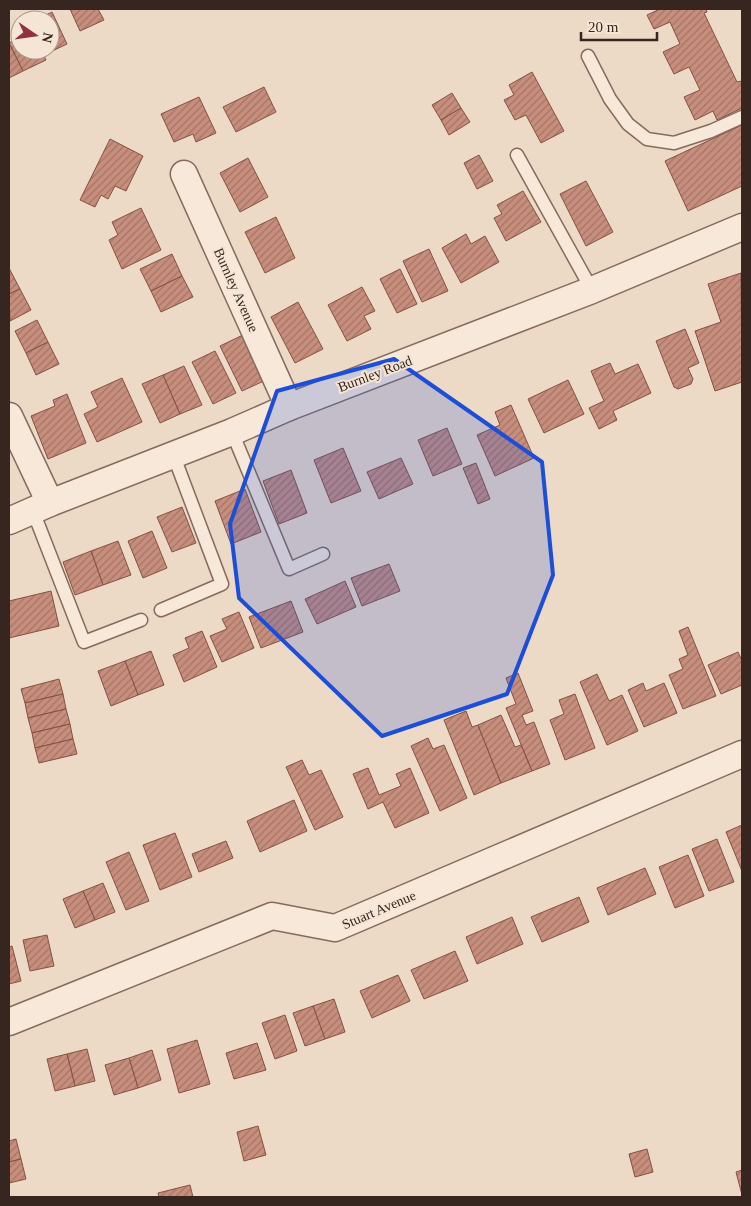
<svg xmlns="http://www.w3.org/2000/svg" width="751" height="1206" viewBox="0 0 751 1206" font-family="'Times New Roman',serif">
	<defs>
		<pattern id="building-hatch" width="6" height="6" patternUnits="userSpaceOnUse" patternTransform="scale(1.25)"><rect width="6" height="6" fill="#c88e7d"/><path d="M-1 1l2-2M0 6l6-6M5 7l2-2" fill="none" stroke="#a37466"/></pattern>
	</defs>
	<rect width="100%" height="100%" fill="#ecd9c6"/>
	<g fill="url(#building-hatch)" stroke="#845043">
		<polygon points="70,9 98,9 104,20 80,31"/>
		<polygon points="660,9 706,9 707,12 704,13 737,82 742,81 742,108 717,120 713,111 695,120 684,97 700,90 689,67 674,74 663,52 680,44 670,22 654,29 647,15"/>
		<polygon points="52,12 67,44 48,53 46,50 50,50 50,20 36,20"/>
		<polygon points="20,38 20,50 41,50 46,60 23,71 9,43"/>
		<polygon points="9,43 23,71 9,78"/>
		<polygon points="532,72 564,131 541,143 526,115 515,120 504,100 514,95 509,85"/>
		<polygon points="264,87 276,112 236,132 223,107"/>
		<polygon points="452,93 461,108 441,120 432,105"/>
		<polygon points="199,97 216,133 196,142 193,134 174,142 161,114"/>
		<polygon points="461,108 470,122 449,135 441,120"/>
		<polygon points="742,125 742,186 688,211 665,161"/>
		<polygon points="110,139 143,156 126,191 115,186 108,199 101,195 95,207 80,200"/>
		<polygon points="479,155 493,181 477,189 464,163"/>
		<polygon points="248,158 268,197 240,212 220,173"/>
		<polygon points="586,181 613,232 586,246 560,194"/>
		<polygon points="523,191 541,222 506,241 494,218 502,214 497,205"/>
		<polygon points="141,208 161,250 122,269 109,240 118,235 112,222"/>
		<polygon points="276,217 295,258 265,273 245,232"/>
		<polygon points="466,234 471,244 485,236 499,262 461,283 442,248"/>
		<polygon points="429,249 448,291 422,302 403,261"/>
		<polygon points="172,254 182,276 151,291 140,269"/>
		<polygon points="9,268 20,289 9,294"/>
		<polygon points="400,269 417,304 397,313 380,279"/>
		<polygon points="741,273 742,382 715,391 695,331 721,322 708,284"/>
		<polygon points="182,276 193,297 161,312 151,291"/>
		<polygon points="362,287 375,311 364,316 371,329 347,341 328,305"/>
		<polygon points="20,289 31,310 10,321 9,294"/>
		<polygon points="298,302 323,349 295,363 271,317"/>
		<polygon points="37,320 48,342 26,353 15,331"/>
		<polygon points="685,329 699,363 688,368 693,379 691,384 678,389 674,387 656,341"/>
		<polygon points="245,334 266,380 242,391 220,346"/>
		<polygon points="48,342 59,364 36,375 26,353"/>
		<polygon points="215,351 236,393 213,404 192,362"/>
		<polygon points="610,363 615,374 638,364 651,393 613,411 617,420 599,429 589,408 604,401 591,371"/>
		<polygon points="184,366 202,405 180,414 163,375"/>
		<polygon points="163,375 180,414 160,423 142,384"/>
		<polygon points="122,378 142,422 97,442 84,414 98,407 91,392"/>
		<polygon points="568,380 584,414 544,433 528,399"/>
		<polygon points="67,394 86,443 48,459 31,416 55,406 53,400"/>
		<polygon points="511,405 534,458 495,476 477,435 500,425 495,412"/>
		<polygon points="447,428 462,464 433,476 418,440"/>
		<polygon points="343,448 361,491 331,503 314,460"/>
		<polygon points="401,458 413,484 379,499 367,472"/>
		<polygon points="476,463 490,499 478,504 463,468"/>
		<polygon points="291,470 307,513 279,524 263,481"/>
		<polygon points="245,489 261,532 231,544 215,501"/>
		<polygon points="182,507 196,543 172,552 157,517"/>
		<polygon points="152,531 167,568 143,578 128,541"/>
		<polygon points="118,541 131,575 103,585 91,551"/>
		<polygon points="91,551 103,585 75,595 63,562"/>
		<polygon points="389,564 400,591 362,606 351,578"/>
		<polygon points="345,581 356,607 317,624 305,599"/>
		<polygon points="51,591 59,626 9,638 9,601"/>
		<polygon points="291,601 303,632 261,648 249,617"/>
		<polygon points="239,612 254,648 222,662 210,636 227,629 222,619"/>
		<polygon points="688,627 716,696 683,709 669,675 683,669 679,659 688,655 679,631"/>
		<polygon points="202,631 217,667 184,682 173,655 189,648 185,638"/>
		<polygon points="151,651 164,685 138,695 125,661"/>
		<polygon points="738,652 742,661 742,685 721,694 708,665"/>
		<polygon points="125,661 138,695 111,706 98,671"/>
		<polygon points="518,673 533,711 522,715 526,725 534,722 550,764 532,771 506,708 516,704 506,678"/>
		<polygon points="597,674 609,701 622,695 638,731 607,745 580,682"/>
		<polygon points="59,679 63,694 25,703 21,689"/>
		<polygon points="643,683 646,691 664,683 677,713 644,727 628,690"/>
		<polygon points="63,694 66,709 28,718 25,703"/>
		<polygon points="575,694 595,748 565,760 550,720 564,714 559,700"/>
		<polygon points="66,709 70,724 32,733 28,718"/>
		<polygon points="466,711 472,727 478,725 501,783 474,795 444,720"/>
		<polygon points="501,715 515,747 521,745 532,771 501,783 478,725"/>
		<polygon points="70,724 73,739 35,748 32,733"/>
		<polygon points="428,738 433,749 444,745 467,798 440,811 411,746"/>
		<polygon points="73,739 77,754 39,763 35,748"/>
		<polygon points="302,760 309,775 321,770 343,817 315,830 286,767"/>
		<polygon points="368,768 379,795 401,786 396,774 410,768 429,813 395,828 383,802 368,809 353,774"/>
		<polygon points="294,800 307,831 260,852 247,821"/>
		<polygon points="742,825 742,871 726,832"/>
		<polygon points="175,833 192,877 160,890 143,845"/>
		<polygon points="717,839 734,882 709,891 692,849"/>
		<polygon points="226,841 233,858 199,872 192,854"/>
		<polygon points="129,852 149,901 126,910 106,862"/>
		<polygon points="688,855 704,896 675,908 659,867"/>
		<polygon points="645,868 656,894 608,915 597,888"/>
		<polygon points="103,883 115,912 95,920 83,891"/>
		<polygon points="83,891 95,920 75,928 63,899"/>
		<polygon points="579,897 589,922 542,942 531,917"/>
		<polygon points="512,917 523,944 477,964 466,937"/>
		<polygon points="47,935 54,966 30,971 23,940"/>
		<polygon points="12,946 21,981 9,984 9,947"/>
		<polygon points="455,951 468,981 424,999 411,970"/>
		<polygon points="398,975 410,1001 372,1018 360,991"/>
		<polygon points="334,999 345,1032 325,1039 313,1006"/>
		<polygon points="313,1006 325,1039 305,1046 293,1013"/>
		<polygon points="285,1015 297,1051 275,1059 262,1023"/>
		<polygon points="197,1040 210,1084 179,1093 167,1049"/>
		<polygon points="257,1043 266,1070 234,1079 226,1053"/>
		<polygon points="87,1049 95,1081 75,1086 67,1054"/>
		<polygon points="152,1050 161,1080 138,1088 129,1058"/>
		<polygon points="67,1054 75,1086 55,1091 47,1059"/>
		<polygon points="129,1058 138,1088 114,1095 105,1065"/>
		<polygon points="258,1126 266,1155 244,1161 237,1132"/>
		<polygon points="16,1139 21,1159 9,1162 9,1141"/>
		<polygon points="647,1149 653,1172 635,1177 629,1154"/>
		<polygon points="21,1159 26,1179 9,1183 9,1162"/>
		<polygon points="742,1170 742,1195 736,1172"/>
		<polygon points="190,1185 193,1197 159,1197 158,1193"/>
	</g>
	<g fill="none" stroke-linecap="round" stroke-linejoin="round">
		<defs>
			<g id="service">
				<polyline points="588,56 610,99 628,124 647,139 674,143 711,131 742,117"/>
				<polyline points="517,155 592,290"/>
				<polyline points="232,432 289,569 323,554"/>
				<polyline points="33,511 84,642 141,620"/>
				<polyline points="161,610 222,584 173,454"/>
			</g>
			<g id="minor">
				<polyline points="184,174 289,407"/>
				<polyline points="9,416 50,503"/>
				<polyline points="9,521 50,503 232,432 289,407 592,290 742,227"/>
				<polyline points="9,1022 272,916 335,928 742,754"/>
			</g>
		</defs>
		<use href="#service" stroke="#866b5c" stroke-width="15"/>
		<use href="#minor" stroke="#866b5c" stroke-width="29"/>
		<use href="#service" stroke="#f7e8d9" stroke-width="12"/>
		<use href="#minor" stroke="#f7e8d9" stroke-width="26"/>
	</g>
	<path fill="#1d4ed8" fill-opacity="0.2" stroke="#1d4ed8" stroke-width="4" stroke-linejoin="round" d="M394 359 542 462 553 575 507 694 382 736 239 598 230 524 277 391Z"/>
	<g text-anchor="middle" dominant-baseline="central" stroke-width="4" stroke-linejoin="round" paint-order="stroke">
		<g font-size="14" fill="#37261f" stroke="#f4e5d5">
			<text transform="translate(236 290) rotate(66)">Burnley Avenue</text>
			<text transform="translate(375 374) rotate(-21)">Burnley Road</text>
			<text transform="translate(379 910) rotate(-23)">Stuart Avenue</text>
		</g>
	</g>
	<rect width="751" height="1206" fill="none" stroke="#37261f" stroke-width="20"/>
	<g transform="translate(35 35) rotate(103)"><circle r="24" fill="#f4e5d5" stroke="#a8998c"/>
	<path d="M0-4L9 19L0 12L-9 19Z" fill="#922f43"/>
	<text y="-8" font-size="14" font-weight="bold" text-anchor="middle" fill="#37261f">N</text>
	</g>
	<path d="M581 32v8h76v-8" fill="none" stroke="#37261f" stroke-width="2.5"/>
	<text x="588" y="32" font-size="15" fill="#37261f" stroke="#f4e5d5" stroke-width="4" paint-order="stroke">20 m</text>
</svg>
